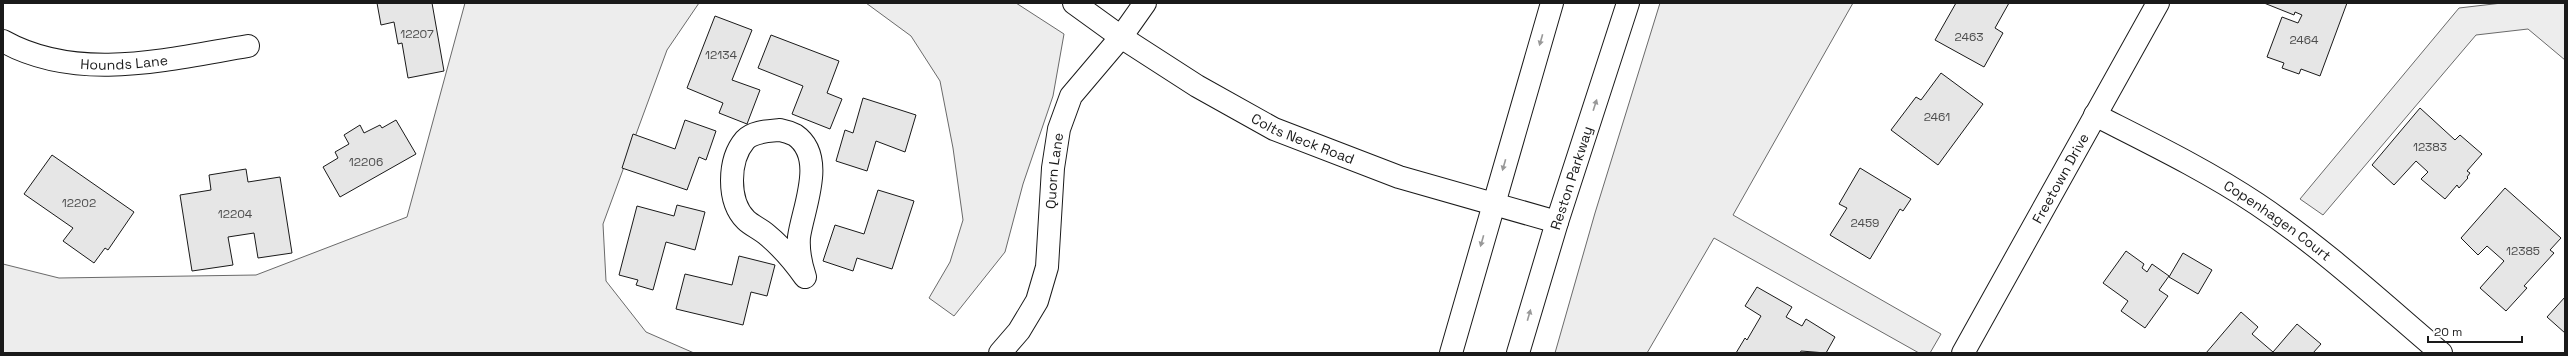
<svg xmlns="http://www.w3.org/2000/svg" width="2568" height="356" viewBox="0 0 2568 356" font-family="'Space Grotesk',sans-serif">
	<rect width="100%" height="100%" fill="#fff"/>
	<g fill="#ededed" stroke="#6a6a6a">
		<polygon points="465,3 699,3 667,50 603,224 606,281 646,332 694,353 3,353 3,264 59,278 256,275 407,217"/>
		<polygon points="866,3 1016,3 1064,34 1053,96 1023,184 1005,252 954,316 929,298 950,262 963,220 953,148 940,81 911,36"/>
		<polygon points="1660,3 1853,3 1733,215 1941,334 1930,353 1919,353 1714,238 1647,353 1555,353 1595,213"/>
		<polygon points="2502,3 2565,3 2565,60 2528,29 2476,35 2323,215 2300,199 2459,8"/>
	</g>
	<g fill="#e6e6e6" stroke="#1a1a1a">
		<polygon points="377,3 432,3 444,71 408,78 402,43 398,44 394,22 381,25"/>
		<polygon points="1956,3 2009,3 1995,28 2003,33 1984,67 1935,40"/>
		<polygon points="2347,3 2320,76 2301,69 2299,74 2282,68 2284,63 2267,57 2282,17 2298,23 2302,15 2295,12 2294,15 2264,3"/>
		<polygon points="715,16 752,30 732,80 760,90 747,124 719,113 723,103 687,88"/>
		<polygon points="771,35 839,61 827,93 842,99 830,129 792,114 803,86 758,68"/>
		<polygon points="1941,73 1983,104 1938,165 1891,130 1916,97 1921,100"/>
		<polygon points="863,98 916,115 905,152 876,141 867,171 836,161 845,130 853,133"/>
		<polygon points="2420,108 2455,140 2460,135 2482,154 2467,171 2470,173 2467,177 2468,178 2459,188 2457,185 2445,199 2421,179 2428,172 2416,161 2394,185 2372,165"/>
		<polygon points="396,120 416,154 340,197 323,167 338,158 335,152 349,144 344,135 360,125 364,133 380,125 382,128"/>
		<polygon points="685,120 716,131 706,160 699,157 687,190 622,168 633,134 675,149"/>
		<polygon points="52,155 134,212 108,250 105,248 94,263 63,241 73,228 24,194"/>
		<polygon points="1860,168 1911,199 1903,211 1900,209 1870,259 1830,235 1847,208 1839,204"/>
		<polygon points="246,169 248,182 280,177 292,253 258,258 254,233 228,237 233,265 192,271 180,195 211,190 209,175"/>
		<polygon points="2505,188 2561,238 2550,250 2554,253 2524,286 2527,288 2506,311 2480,288 2504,261 2487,246 2478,255 2461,238"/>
		<polygon points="878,190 914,201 892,269 857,258 853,271 823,261 835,225 864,234"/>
		<polygon points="677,205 705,212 695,250 666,242 653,290 636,285 638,280 619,275 637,206 674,216"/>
		<polygon points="2126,251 2144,264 2142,268 2147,272 2152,264 2169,276 2159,290 2168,296 2145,328 2121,311 2128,301 2103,283"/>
		<polygon points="2183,253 2212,270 2198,294 2169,277"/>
		<polygon points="739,256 775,265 767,296 751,292 743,325 676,309 685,274 732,285"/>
		<polygon points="1757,287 1792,307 1786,317 1802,326 1806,319 1835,337 1826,353 1801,351 1800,353 1736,353 1745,338 1747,340 1761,316 1745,306"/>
		<polygon points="2565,297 2565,333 2547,317"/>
		<polygon points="2241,312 2258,327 2252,334 2273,352 2297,324 2321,344 2313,353 2206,353"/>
	</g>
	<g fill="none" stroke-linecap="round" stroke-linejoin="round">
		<defs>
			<g id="minor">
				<path id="s1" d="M1074 3 1121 37 1197 86 1274 129 1399 177 1557 222"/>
				<path id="s2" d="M3 41C78 83 169 59 248 46"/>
				<path id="s3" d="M2095 115C2150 143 2206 170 2257 204 2323 248 2381 302 2441 353"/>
				<path d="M780 130C785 131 791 133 795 135 827 157 803 208 799 237 798 250 801 265 805 277 793 260 782 247 766 234 760 229 751 225 746 220 727 201 728 160 745 140 753 131 770 131 780 130Z"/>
				<path id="s4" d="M1000 353 1019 331 1037 301 1047 267 1053 168 1059 129 1071 96 1121 37 1145 3"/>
				<path id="s5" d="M1963 353 2158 3"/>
			</g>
			<g id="major">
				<polyline points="1451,353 1552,3"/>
				<path id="s6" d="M1518 353 1557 222 1628 3"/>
			</g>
		</defs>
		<use href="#minor" stroke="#1a1a1a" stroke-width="24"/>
		<use href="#major" stroke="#1a1a1a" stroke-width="24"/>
		<use href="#minor" stroke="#fff" stroke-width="22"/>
		<use href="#major" stroke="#fff" stroke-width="22"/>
	</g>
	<defs><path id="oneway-solid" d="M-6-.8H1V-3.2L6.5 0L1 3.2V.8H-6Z"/></defs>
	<g fill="#989898">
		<use href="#oneway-solid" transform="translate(1541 40) rotate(106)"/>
		<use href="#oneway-solid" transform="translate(1595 105) rotate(-72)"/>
		<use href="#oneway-solid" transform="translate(1504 165) rotate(106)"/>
		<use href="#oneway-solid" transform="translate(1482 241) rotate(106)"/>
		<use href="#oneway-solid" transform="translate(1529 315) rotate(-74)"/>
	</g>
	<g text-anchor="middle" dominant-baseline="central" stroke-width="3" stroke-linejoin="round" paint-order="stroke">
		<g font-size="12" fill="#4d4d4d">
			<text x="417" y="34">12207</text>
			<text x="1969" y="37">2463</text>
			<text x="2304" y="40">2464</text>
			<text x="721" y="55">12134</text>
			<text x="1937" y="117">2461</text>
			<text x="2430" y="147">12383</text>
			<text x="366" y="162">12206</text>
			<text x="79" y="203">12202</text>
			<text x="235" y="214">12204</text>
			<text x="1865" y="223">2459</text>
			<text x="2523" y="251">12385</text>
		</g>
		<g font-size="14" fill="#1a1a1a" stroke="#fff">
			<text stroke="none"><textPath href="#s2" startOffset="125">Hounds Lane</textPath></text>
			<text stroke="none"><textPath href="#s1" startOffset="267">Colts Neck Road</textPath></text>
			<text stroke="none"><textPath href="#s4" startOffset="196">Quorn Lane</textPath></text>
			<text stroke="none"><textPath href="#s6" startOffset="183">Reston Parkway</textPath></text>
			<text stroke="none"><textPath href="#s5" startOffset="200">Freetown Drive</textPath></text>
			<text stroke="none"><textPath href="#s3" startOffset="211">Copenhagen Court</textPath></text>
		</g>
	</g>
	<rect width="2568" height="356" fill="none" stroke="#1a1a1a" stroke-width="8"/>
	<path d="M2428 336v6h94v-6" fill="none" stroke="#1a1a1a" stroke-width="2"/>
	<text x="2434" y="336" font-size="12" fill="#1a1a1a" stroke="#ffffff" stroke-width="3" paint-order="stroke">20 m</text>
</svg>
